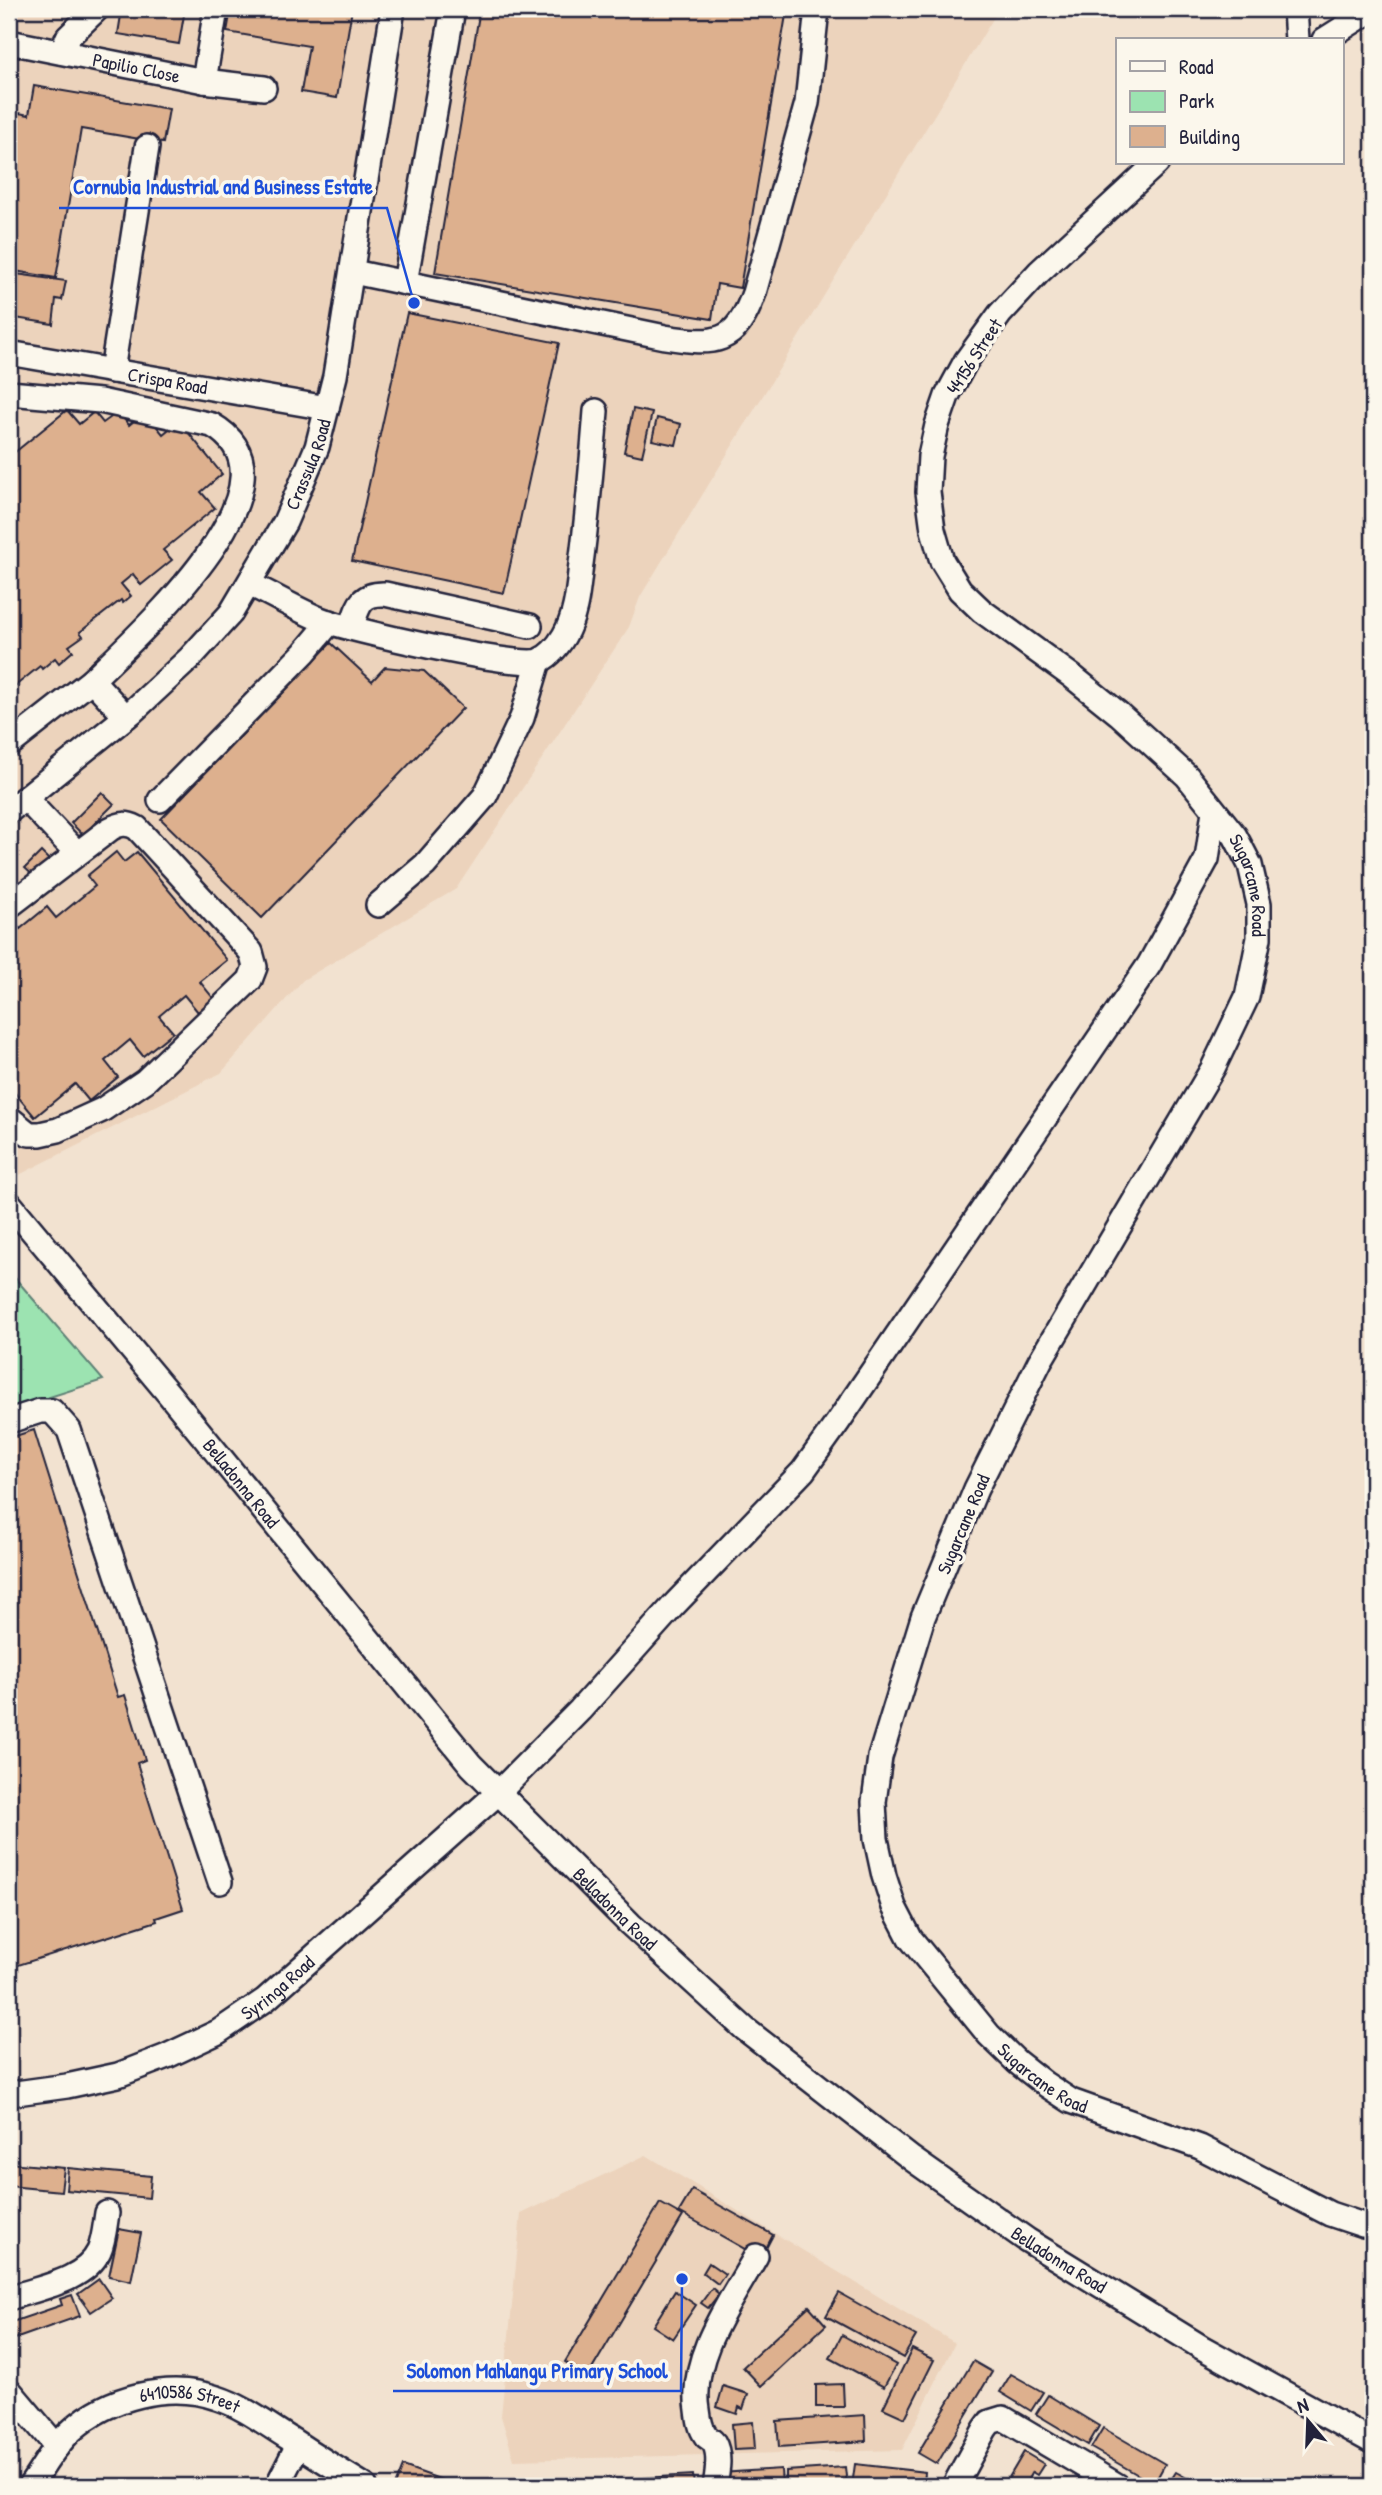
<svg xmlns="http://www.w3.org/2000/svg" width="1382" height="2495" viewBox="0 0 1382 2495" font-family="'Patrick Hand',sans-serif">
	<rect width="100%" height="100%" fill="#f2e2d0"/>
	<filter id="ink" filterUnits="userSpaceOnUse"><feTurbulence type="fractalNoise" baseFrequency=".0143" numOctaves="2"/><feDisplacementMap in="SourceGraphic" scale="14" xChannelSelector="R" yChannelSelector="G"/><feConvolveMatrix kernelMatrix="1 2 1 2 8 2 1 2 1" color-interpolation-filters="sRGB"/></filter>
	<g filter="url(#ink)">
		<g fill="#ecd3bc">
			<polygon points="9,9 999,9 640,597 629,627 456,889 303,980 221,1073 9,1180"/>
			<polygon points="646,2155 955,2343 902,2450 514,2460 501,2416 521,2214"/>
		</g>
		<polygon fill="#9ce3b1" stroke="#5f8276" stroke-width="2" points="9,1271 103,1380 9,1410"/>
		<g fill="#ddb08e" stroke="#22223b" stroke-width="2">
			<polygon points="122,9 185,9 179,44 118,34"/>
			<polygon points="231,9 352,9 337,98 301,92 309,46 227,32"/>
			<polygon points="480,9 787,9 740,288 717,284 712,319 435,273"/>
			<polygon points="34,86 169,109 163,143 81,129 56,278 9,270 9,111 29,115"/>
			<polygon points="9,273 66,281 62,300 56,299 53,324 9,317"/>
			<polygon points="407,313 559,343 504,593 352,561"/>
			<polygon points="633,409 652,413 642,456 624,452"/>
			<polygon points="67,410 79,424 94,412 103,423 118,412 129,425 140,416 149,417 163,434 179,421 222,474 201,492 215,508 163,550 172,560 141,585 133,574 121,584 131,596 123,603 121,600 80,632 83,636 69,646 73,651 59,663 55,658 42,669 40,666 9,691 9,457"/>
			<polygon points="657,418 681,424 676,445 652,440"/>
			<polygon points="331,643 372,681 385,667 424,671 463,708 262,918 161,819"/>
			<polygon points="102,792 114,804 83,835 71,823"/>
			<polygon points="41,852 52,863 37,879 25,868"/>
			<polygon points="116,852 124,862 137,852 227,960 200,982 214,999 198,1012 184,995 159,1016 173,1032 143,1056 130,1040 105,1061 118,1077 89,1101 75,1084 35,1117 9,1086 9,921 11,919 20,929 47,907 56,918 95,886 87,876"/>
			<polygon points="34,1430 118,1697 125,1695 145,1760 137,1763 183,1909 156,1918 157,1921 9,1968 9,1438"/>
			<polygon points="9,2163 64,2168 61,2191 9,2186"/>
			<polygon points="68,2168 151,2176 149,2198 66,2190"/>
			<polygon points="692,2190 773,2235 761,2258 679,2212"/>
			<polygon points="660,2203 683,2216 588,2376 565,2362"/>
			<polygon points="119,2229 141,2233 131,2281 109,2276"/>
			<polygon points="709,2263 725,2274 718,2284 703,2273"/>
			<polygon points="99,2279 112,2298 91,2312 78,2294"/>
			<polygon points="712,2288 719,2294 708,2308 701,2303"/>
			<polygon points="675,2291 696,2305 673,2339 653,2326"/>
			<polygon points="839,2293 916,2336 903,2358 826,2316"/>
			<polygon points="72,2295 80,2316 9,2341 9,2314 12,2322 62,2305 60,2299"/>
			<polygon points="809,2306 826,2325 761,2386 743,2367"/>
			<polygon points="842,2335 896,2365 884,2387 830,2358"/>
			<polygon points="912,2349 934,2360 905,2418 883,2408"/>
			<polygon points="973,2361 992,2372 937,2464 918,2453"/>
			<polygon points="1011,2374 1043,2392 1031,2411 1000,2392"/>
			<polygon points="843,2384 844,2407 816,2407 816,2385"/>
			<polygon points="723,2386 748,2394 743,2409 739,2407 737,2414 717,2407"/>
			<polygon points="1048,2395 1099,2426 1088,2445 1036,2414"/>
			<polygon points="865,2415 866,2441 779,2447 777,2421"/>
			<polygon points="753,2422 755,2449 734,2450 732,2424"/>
			<polygon points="1103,2428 1165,2464 1154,2484 1091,2448"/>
			<polygon points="1024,2452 1044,2464 1037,2475 1032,2472 1024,2486 1004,2486"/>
			<polygon points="855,2464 925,2472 924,2486 852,2486"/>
			<polygon points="403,2466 459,2486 395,2486"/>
			<polygon points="845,2467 847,2486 786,2486 786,2471"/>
			<polygon points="781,2469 782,2486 722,2486 721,2473"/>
			<polygon points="1176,2472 1201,2486 1167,2486"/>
			<polygon points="693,2475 694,2486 610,2486 610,2480"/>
			<polygon points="606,2481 606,2486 534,2486 534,2484"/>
		</g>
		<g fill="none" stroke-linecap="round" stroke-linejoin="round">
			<defs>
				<g id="minor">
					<polyline points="1295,9 1297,40"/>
					<polyline points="1324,40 1373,9"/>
					<path id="s1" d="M9 42 204 81 264 88"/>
					<polyline points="61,52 68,37 97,9"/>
					<polyline points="204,81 216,9"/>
					<path id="s2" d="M1157 163 1039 272 1000 314 966 361 947 396 937 425 930 456 928 492 933 530 942 561 960 590 982 611 1073 677 1119 714 1187 776 1235 836 1250 865 1259 904V938L1247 997 1213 1068 1040 1361 976 1489 923 1617 880 1757 874 1802 876 1839 884 1876 894 1907 910 1938 989 2035 1017 2062 1045 2084 1071 2101 1200 2147 1330 2214 1363 2225H1373"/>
					<path d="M353 272 665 337C715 345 736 345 754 293L807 103 817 9"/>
					<polyline points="405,283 453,9"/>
					<path id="s3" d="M9 353 327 408"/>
					<polyline points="112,371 147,147"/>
					<path d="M9 393 100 401 212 425C312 482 136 636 92 680L126 717"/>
					<path d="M249 584C273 595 296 609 320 619 348 630 516 668 538 661 549 657 558 646 564 636 577 614 578 588 581 564 588 513 592 462 596 411"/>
					<path d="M351 628C358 608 359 593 385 594L530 626"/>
					<polyline points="9,745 92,680"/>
					<polyline points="25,798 77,853"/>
					<polyline points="160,800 304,653 330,622"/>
					<path id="s4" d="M9 811 132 712 190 658 231 613 285 522 317 447 335 376 393 9"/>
					<polyline points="378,905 425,865 485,796 522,718 539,661"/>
					<path d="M9 906 110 829C121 823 127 823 137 828L251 952 255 967 250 980 145 1081 102 1110 58 1130 40 1134H29L9 1118"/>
					<path id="s5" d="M9 1203 168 1393 471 1765 630 1924 745 2029 912 2159 1027 2240 1201 2347 1373 2442"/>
					<polyline points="9,1421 40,1411 52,1411 69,1430 220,1882"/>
					<path id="s6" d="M9 2094 67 2086 118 2075 167 2056 218 2032 265 2000 498 1793 580 1710 673 1606 803 1471 838 1422 1149 965 1207 859 1214 811"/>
					<path d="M9 2298C38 2288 85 2281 99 2251 104 2240 105 2225 107 2213"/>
					<polyline points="9,2390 57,2447"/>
					<path id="s7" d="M30 2486C43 2468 54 2446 72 2430 108 2397 169 2381 217 2398 245 2407 267 2425 292 2440 316 2456 340 2471 365 2486"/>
					<polyline points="277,2486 298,2445"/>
					<path d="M715 2486C717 2474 721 2455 714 2443 712 2440 708 2438 706 2436 700 2428 699 2419 698 2410 689 2357 731 2301 756 2256"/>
					<polyline points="954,2486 985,2429 990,2422 1003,2418 1118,2486"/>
				</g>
			</defs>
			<use href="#minor" stroke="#22223b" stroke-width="28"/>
			<use href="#minor" stroke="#fbf7ec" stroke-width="23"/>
		</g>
	</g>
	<g text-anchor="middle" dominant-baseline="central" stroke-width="7" stroke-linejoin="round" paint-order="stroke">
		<g font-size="19" fill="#22223b" stroke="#fbf7ec">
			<text stroke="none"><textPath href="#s1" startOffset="130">Papilio Close</textPath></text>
			<text transform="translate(974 356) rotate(-57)">44156 Street</text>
			<text stroke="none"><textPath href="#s3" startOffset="161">Crispa Road</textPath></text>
			<text stroke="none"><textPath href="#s4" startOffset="466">Crassula Road</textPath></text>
			<text stroke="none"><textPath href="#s2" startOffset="942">Sugarcane Road</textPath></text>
			<text stroke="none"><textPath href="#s5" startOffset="364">Belladonna Road</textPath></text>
			<text transform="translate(963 1524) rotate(-67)">Sugarcane Road</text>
			<text stroke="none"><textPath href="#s5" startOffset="931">Belladonna Road</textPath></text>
			<text stroke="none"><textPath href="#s6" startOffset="294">Syringa Road</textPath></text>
			<text stroke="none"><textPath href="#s2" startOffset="2286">Sugarcane Road</textPath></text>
			<text stroke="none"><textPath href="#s5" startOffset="1498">Belladonna Road</textPath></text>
			<text stroke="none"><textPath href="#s7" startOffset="198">6410586 Street</textPath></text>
		</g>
	</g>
	<path fill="none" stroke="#1d4ed8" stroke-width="2.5" d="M414 303L387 208H59M682 2279L681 2391H393"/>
	<g fill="#1d4ed8" stroke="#fbf7ec" stroke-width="2.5">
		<circle cx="414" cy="303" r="7"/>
		<circle cx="682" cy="2279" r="7"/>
	</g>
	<g font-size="21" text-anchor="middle" font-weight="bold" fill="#1d4ed8" stroke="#fbf7ec" stroke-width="7" stroke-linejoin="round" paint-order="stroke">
		<text x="223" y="194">Cornubia Industrial and Business Estate</text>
		<text x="537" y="2378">Solomon Mahlangu Primary School</text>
	</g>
	<rect width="1382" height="2495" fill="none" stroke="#fbf7ec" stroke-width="35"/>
	<rect x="18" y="18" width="1347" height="2460" fill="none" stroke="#22223b" stroke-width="2.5" filter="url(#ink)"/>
	<rect x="1116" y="38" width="228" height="126" fill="#fbf7ec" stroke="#a4a2a5" stroke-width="2"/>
	<rect x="1130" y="61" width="35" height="10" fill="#fbf7ec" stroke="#a4a2a5" stroke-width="2"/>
	<text x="1179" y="74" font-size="21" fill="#22223b">Road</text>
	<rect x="1130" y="91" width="35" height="21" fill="#9ce3b1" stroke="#a4a2a5" stroke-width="2"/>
	<text x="1179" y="108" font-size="21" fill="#22223b">Park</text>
	<rect x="1130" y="126" width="35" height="21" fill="#ddb08e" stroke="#a4a2a5" stroke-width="2"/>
	<text x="1179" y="144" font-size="21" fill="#22223b">Building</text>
	<g transform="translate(1308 2421) rotate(341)" stroke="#fbf7ec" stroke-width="5" paint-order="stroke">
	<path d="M0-5L12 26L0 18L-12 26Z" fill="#22223b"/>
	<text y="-10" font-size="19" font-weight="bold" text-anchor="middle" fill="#22223b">N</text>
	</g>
</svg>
